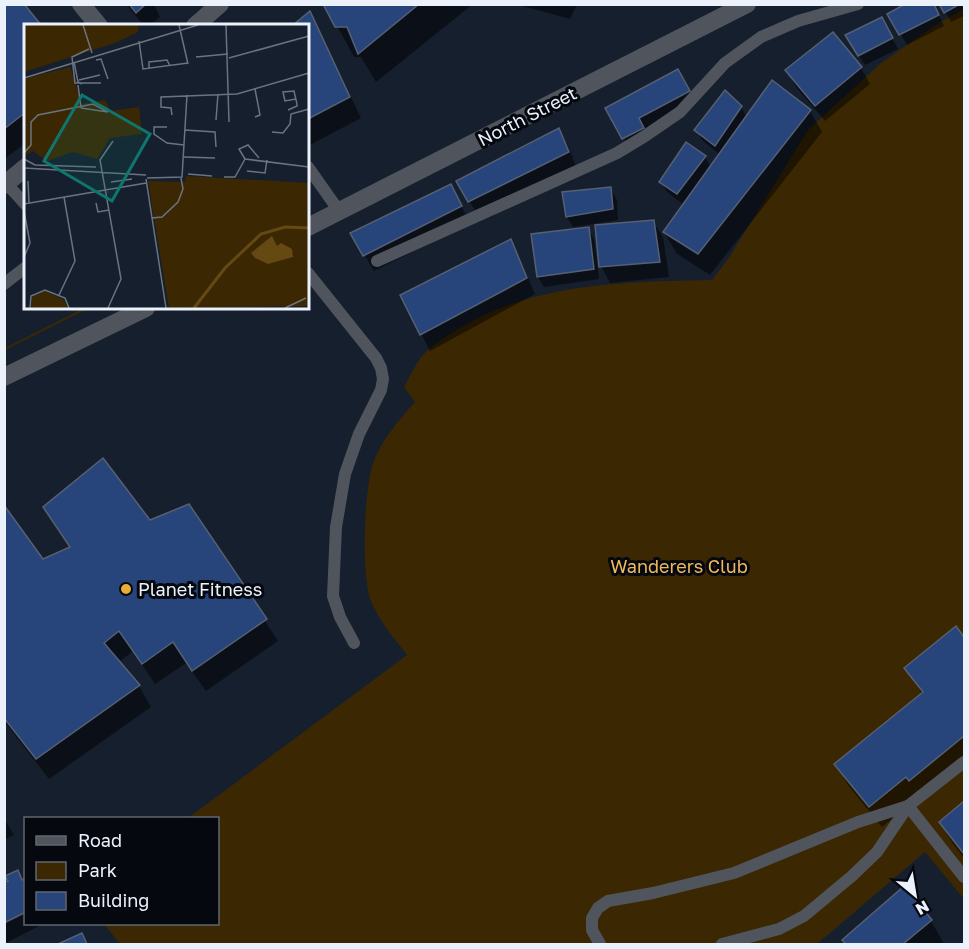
<svg xmlns="http://www.w3.org/2000/svg" width="969" height="949" viewBox="0 0 969 949" font-family="'Golos Text',sans-serif">
	<rect width="100%" height="100%" fill="#161f2d"/>
	<g fill="#3b2803">
		<path d="M964 9V899L925 852 817 944H120L104 924H218V818H188L407 655C394 638 379 621 371 601 361 576 364 489 373 463 382 439 398 421 415 402L404 387C410 377 415 364 423 355 431 346 445 337 455 331 533 282 623 282 712 280L728 259 808 130 881 63 937 24Z"/>
		<polygon points="84,308 89,308 5,350 5,348"/>
	</g>
	<g fill="#0007">
		<polygon points="4,4 26,26 26,143 4,159"/>
		<polygon points="126,4 154,4 160,17 149,26 144,26"/>
		<polygon points="325,4 473,4 376,82 361,57 354,57"/>
		<polygon points="515,4 577,4 570,19"/>
		<polygon points="933,4 944,26 907,45 889,14"/>
		<polygon points="941,4 964,4 964,16 951,22"/>
		<polygon points="309,13 321,34 361,118 308,146 308,26"/>
		<polygon points="881,19 898,49 865,65 853,46"/>
		<polygon points="833,34 861,68 870,84 825,121 796,87 787,71"/>
		<polygon points="678,71 695,102 644,129 649,139 630,149 607,108"/>
		<polygon points="772,83 810,111 822,132 710,275 677,254 664,232 684,205 667,192 660,182 705,157 711,168 720,155 702,140 696,130 741,107 747,118"/>
		<polygon points="559,130 568,146 577,169 479,217 458,182"/>
		<polygon points="611,189 617,200 618,220 573,227 567,217 563,194"/>
		<polygon points="459,202 470,223 374,271 352,234"/>
		<polygon points="653,221 663,237 669,277 610,283 601,266"/>
		<polygon points="588,229 594,239 599,279 544,287 538,277"/>
		<polygon points="510,241 519,257 535,294 430,351 402,296"/>
		<polygon points="189,506 278,641 206,691 186,663 155,684 133,651 119,662 139,686 151,707 49,779 4,721 4,507 42,561 70,548 45,508 149,522"/>
		<polygon points="956,628 964,639 964,767 919,797 882,827 848,785 836,764 922,694 906,668"/>
		<polygon points="964,803 964,858 953,844 940,823"/>
		<polygon points="4,818 14,835 4,840"/>
		<polygon points="26,880 26,924 43,924 4,944 4,884"/>
		<polygon points="931,921 943,942 940,944 846,944 844,940"/>
	</g>
	<g fill="#27457b" stroke="#566072" stroke-width="1.5">
		<polygon points="4,4 24,4 42,26 26,26 26,112 4,129"/>
		<polygon points="129,4 146,4 136,13"/>
		<polygon points="323,4 419,4 358,54 347,27 335,27"/>
		<polygon points="905,4 934,4 939,15 899,35 887,14"/>
		<polygon points="939,4 960,4 944,13"/>
		<polygon points="310,11 350,97 308,119 308,26 292,26"/>
		<polygon points="882,17 893,38 858,56 845,35"/>
		<polygon points="833,32 862,67 815,106 785,70"/>
		<polygon points="678,69 690,91 639,118 644,128 622,139 605,108"/>
		<polygon points="772,80 811,110 698,254 663,232"/>
		<polygon points="725,90 742,106 715,146 694,130"/>
		<polygon points="559,128 569,152 468,202 456,181"/>
		<polygon points="686,142 706,156 677,194 659,182"/>
		<polygon points="451,184 462,206 363,256 350,233"/>
		<polygon points="611,187 613,209 566,217 562,192"/>
		<polygon points="654,220 660,262 599,267 595,225"/>
		<polygon points="589,227 594,269 537,277 531,234"/>
		<polygon points="511,239 527,278 420,335 400,295"/>
		<polygon points="103,458 150,520 189,504 267,619 192,671 173,642 142,664 119,631 104,643 140,685 36,759 4,718 4,505 43,559 70,547 43,507"/>
		<polygon points="956,626 964,637 964,736 909,781 906,777 869,807 834,764 923,692 904,668"/>
		<polygon points="964,801 964,854 939,822"/>
		<polygon points="18,870 22,880 26,878 26,912 4,923 4,882 8,881 5,876"/>
		<polygon points="904,886 932,920 903,944 846,944 842,940"/>
		<polygon points="82,933 87,944 58,944"/>
	</g>
	<g fill="none" stroke-linecap="round" stroke-linejoin="round">
		<g stroke="#50555d" stroke-width="12">
			<polyline points="308,167 339,211"/>
			<polyline points="6,183 26,205"/>
			<polyline points="377,261 617,153 645,136 680,112 725,63 761,37 798,21 858,4"/>
			<polyline points="308,273 376,358 381,368 383,379 381,390 359,434 345,474 336,527 333,596 340,617 354,643"/>
			<polyline points="4,284 26,267"/>
			<polyline points="908,806 964,877"/>
			<polyline points="600,944 592,930 592,918 598,908 608,901 653,893 734,873 858,822 908,806"/>
			<polyline points="722,944 779,929 804,916 852,876 877,852 908,806 964,762"/>
		</g>
		<g stroke="#50555d" stroke-width="18">
			<polyline points="81,4 99,26"/>
			<polyline points="195,26 220,4"/>
			<polyline points="4,185 26,167"/>
			<polyline points="308,227 747,4"/>
			<polyline points="4,377 146,308"/>
		</g>
	</g>
	<circle fill="#e9ab38" stroke="#06080f" stroke-width="2" cx="126" cy="589" r="6"/>
	<g text-anchor="middle" dominant-baseline="central" stroke-width="6" stroke-linejoin="round" paint-order="stroke">
		<g font-size="18" fill="#ecf2fc" stroke="#06080f">
			<text transform="translate(527 116) rotate(-27)">North Street</text>
		</g>
		<g font-size="18" fill="#f0b95b" stroke="#06080f">
			<text x="679" y="566">Wanderers Club</text>
		</g>
		<g font-size="18" fill="#ecf2fc" stroke="#06080f" text-anchor="start">
			<text x="138" y="589">Planet Fitness</text>
		</g>
	</g>
	<g transform="translate(24 24)">
		<rect width="285" height="285" fill="#161f2d"/>
		<path d="M0 1H114V8L91 19 0 48ZM46 43 58 80 81 76 87 87 115 83 118 110 86 114 73 135 49 128 23 137 9 127 0 132V55ZM162 152 285 159V282L145 284 124 157 161 158ZM21 267 40 276 44 284H7L8 273Z" fill="#3b2803"/>
		<path d="M248 212 253 222 257 219 268 225 269 233 244 240 231 234 227 229Z" fill="#654913"/>
		<path fill="none" stroke="#654913" stroke-width="3" d="M170 284 201 244 237 210 261 203 285 204"/>
		<path fill="none" stroke="#6c7380" stroke-width="1.5" d="M59 1 68 29M155 1 164 40M202 1 205 98M115 17 119 45 164 39M65 25 48 33 51 59H77M172 33 204 30M205 34 285 12M72 36 77 35 84 55M50 38 54 58 58 60M125 45V38L143 36 146 42M0 54 174 1M55 56 76 51M54 61 57 84M57 84 84 88M264 86 273 82V80L270 67 259 68 261 77 272 75M148 91 147 84 137 83V73L213 70 285 49M231 93 236 91 231 65M192 96 194 70M143 103H130V110L143 119 160 121M161 106 191 108 192 123M248 108 259 109 266 100 267 90 285 85M0 129 7 121V98L14 91 69 80 84 88M160 133 191 134M0 135 11 141 72 143M221 135 285 143M221 135 215 125 224 121 235 134M0 144 122 151M223 147 241 149 243 136M164 150 188 152M200 153H211L221 135M123 154 158 153 163 71M122 155 142 284M4 157 5 179M87 158 108 155M72 179 74 188 85 186M0 180 122 159M0 187 6 219 0 233M128 194 138 193 154 178 159 165 157 154M35 271 51 237 40 173M6 284 7 272 21 266 41 274 45 284M84 284 97 255 76 136 89 117M261 284 282 274"/>
		<path fill="#0f766e" fill-opacity="0.15" stroke="#0f766e" stroke-width="3" d="M58 71 126 110 88 177 20 137Z"/>
		<rect width="285" height="285" fill="none" stroke="#ecf2fc" stroke-width="3"/>
	</g>
	<rect width="969" height="949" fill="none" stroke="#ecf2fc" stroke-width="12"/>
	<rect x="24" y="817" width="195" height="108" fill="#06080f" stroke="#62666e" stroke-width="1.5"/>
	<rect x="36" y="836" width="30" height="9" fill="#50555d" stroke="#62666e" stroke-width="1.5"/>
	<text x="78" y="847" font-size="18" fill="#ecf2fc">Road</text>
	<rect x="36" y="862" width="30" height="18" fill="#3b2803" stroke="#62666e" stroke-width="1.5"/>
	<text x="78" y="877" font-size="18" fill="#ecf2fc">Park</text>
	<rect x="36" y="892" width="30" height="18" fill="#27457b" stroke="#62666e" stroke-width="1.5"/>
	<text x="78" y="907" font-size="18" fill="#ecf2fc">Building</text>
	<g transform="translate(915 895) rotate(150)" stroke="#06080f" stroke-width="4.5" paint-order="stroke">
	<path d="M0-4.5L10 22L0 15L-10 22Z" fill="#ecf2fc"/>
	<text y="-9" font-size="16" font-weight="bold" text-anchor="middle" fill="#ecf2fc">N</text>
	</g>
</svg>
